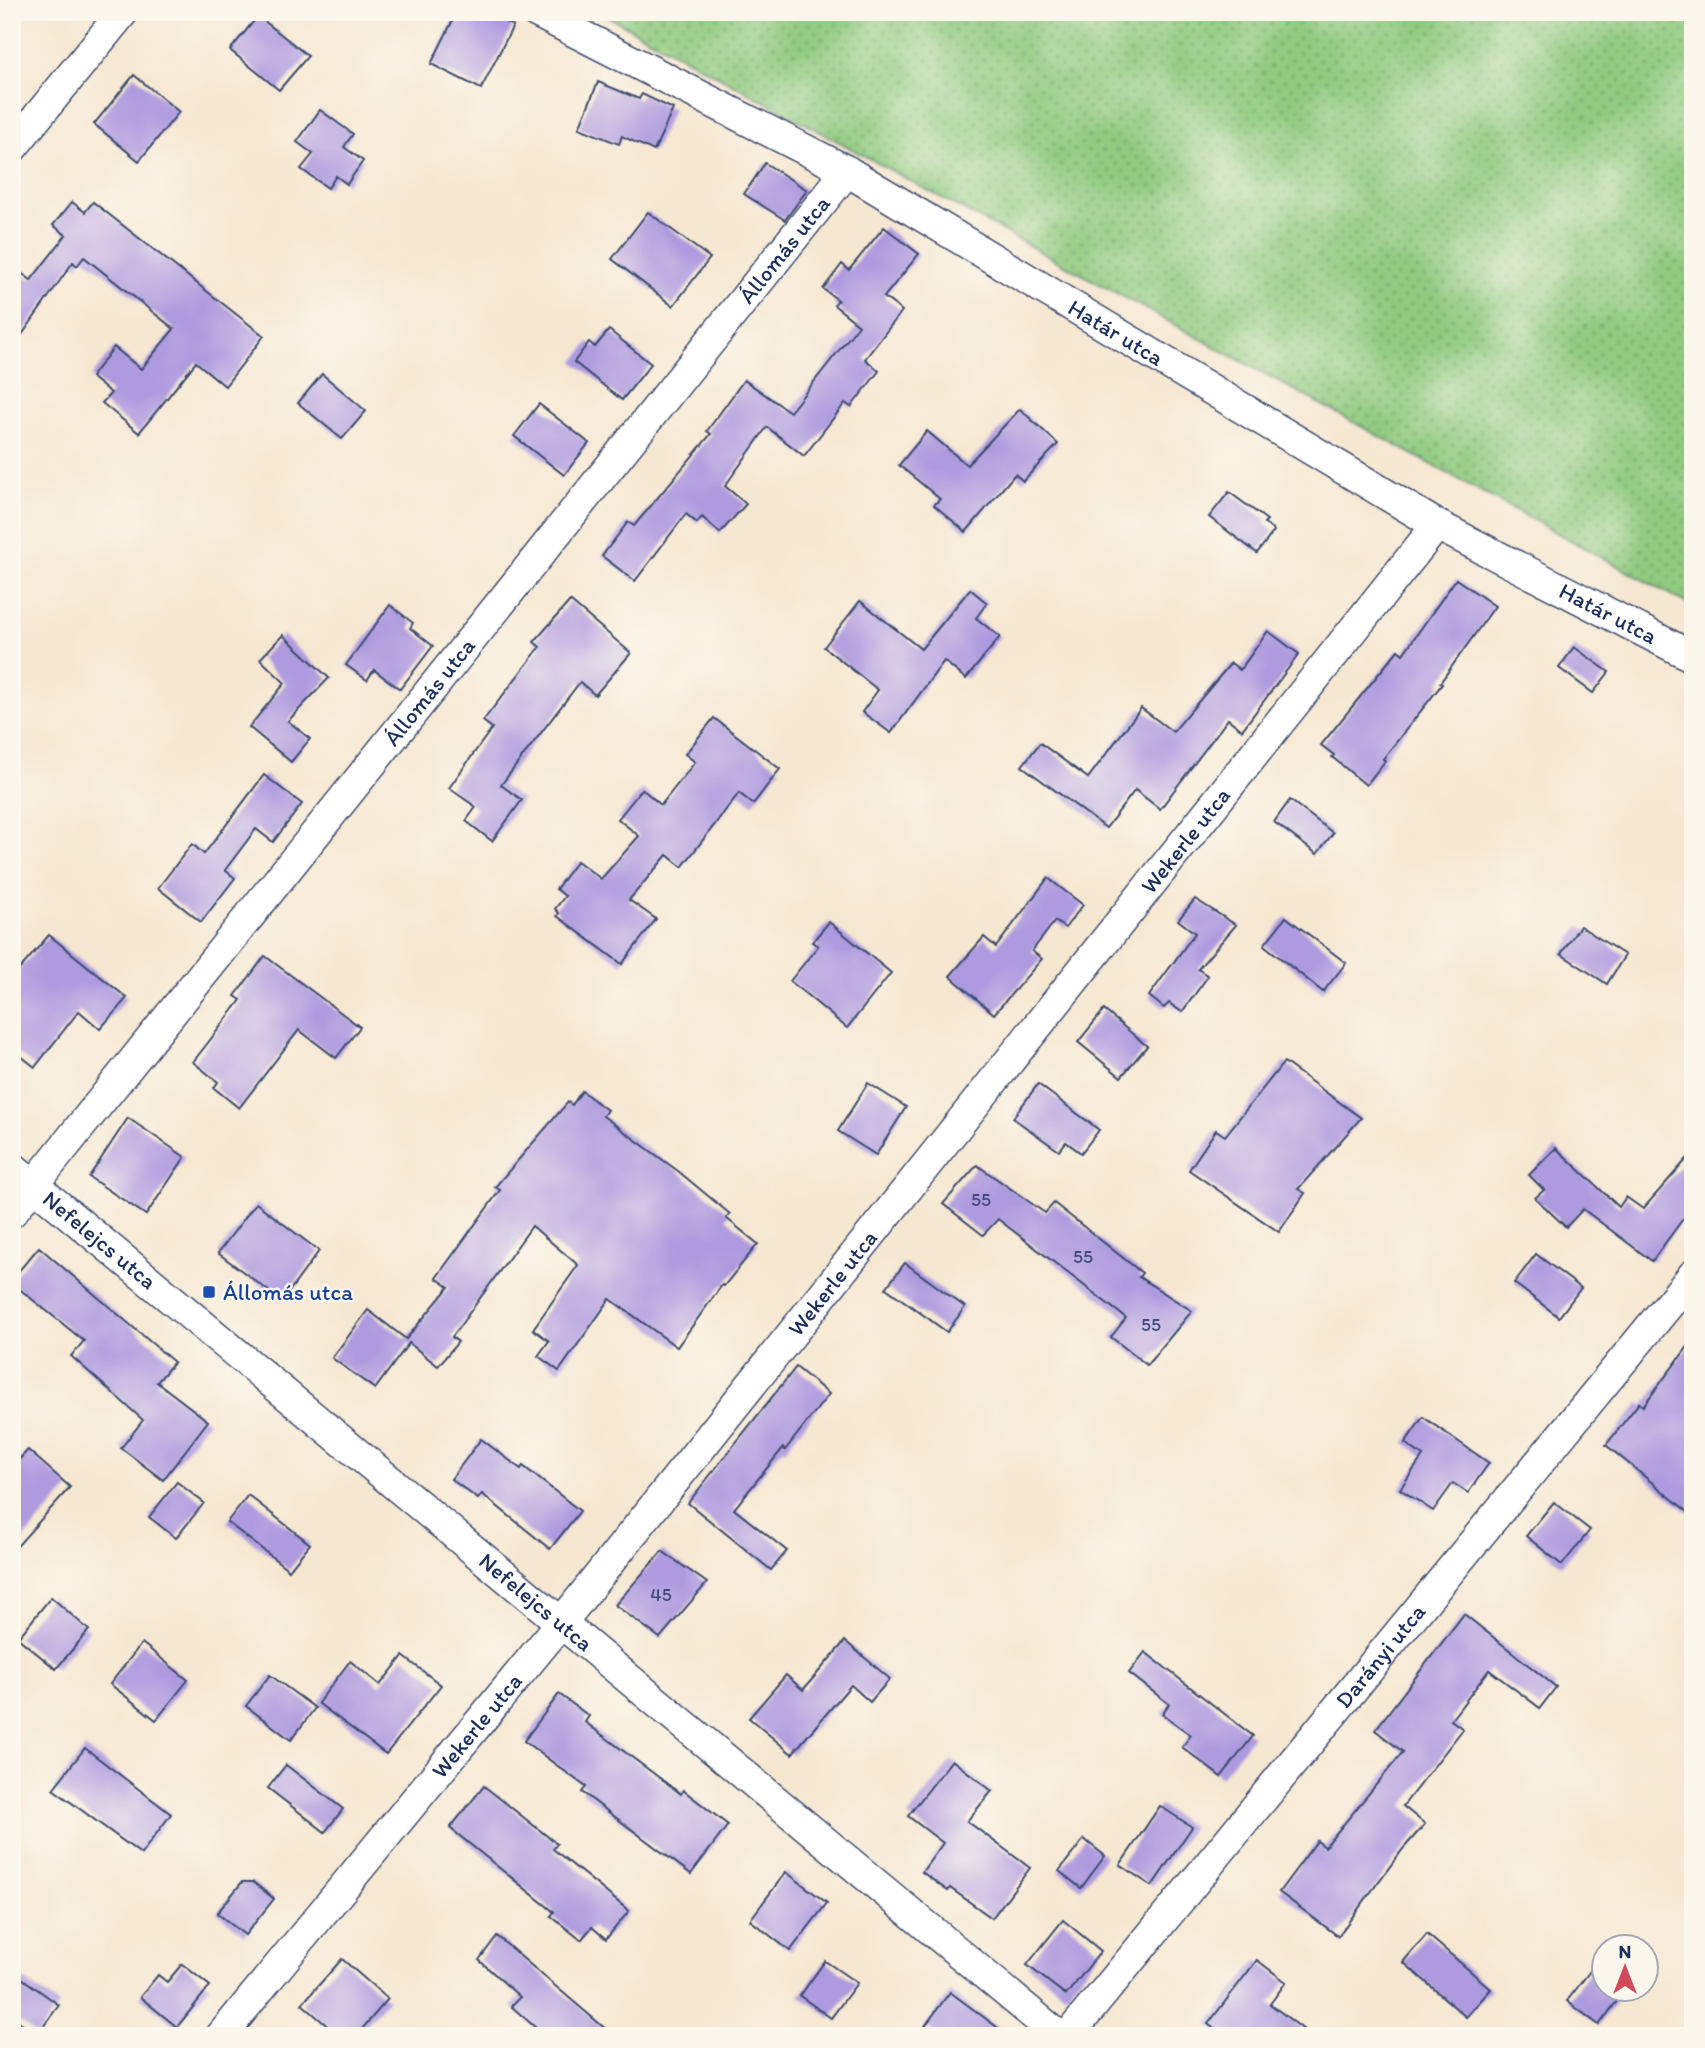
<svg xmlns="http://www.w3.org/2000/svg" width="1705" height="2048" viewBox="0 0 1705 2048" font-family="Itim,sans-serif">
	<defs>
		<pattern id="green-dots" width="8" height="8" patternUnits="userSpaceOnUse" patternTransform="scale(1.75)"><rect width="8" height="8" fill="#90cb80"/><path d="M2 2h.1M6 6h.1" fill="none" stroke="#75a56c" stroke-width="1.8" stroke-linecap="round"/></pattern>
	</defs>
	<rect width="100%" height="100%" fill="#fbf7ec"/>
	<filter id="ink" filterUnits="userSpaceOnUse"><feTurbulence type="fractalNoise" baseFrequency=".0143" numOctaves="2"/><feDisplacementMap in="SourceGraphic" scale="14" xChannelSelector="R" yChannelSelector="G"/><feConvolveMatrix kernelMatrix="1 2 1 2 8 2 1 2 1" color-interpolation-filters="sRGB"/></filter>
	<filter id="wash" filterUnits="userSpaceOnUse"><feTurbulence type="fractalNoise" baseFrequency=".00686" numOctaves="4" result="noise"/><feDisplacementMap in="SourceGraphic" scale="28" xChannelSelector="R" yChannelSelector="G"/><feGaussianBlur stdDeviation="1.57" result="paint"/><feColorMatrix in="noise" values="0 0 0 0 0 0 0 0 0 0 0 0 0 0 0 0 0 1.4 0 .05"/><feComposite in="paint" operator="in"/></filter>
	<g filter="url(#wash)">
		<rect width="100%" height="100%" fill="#f6e7d1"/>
		<polygon fill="url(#green-dots)" stroke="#567d6f" stroke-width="2" points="600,12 1693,12 1693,607"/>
		<g id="blocks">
			<g fill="#ad9adf">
				<polygon points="457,12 486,12 513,26 481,89 431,64"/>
				<polygon points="258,16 308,56 279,90 230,50"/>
				<polygon points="134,75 179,112 139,161 94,124"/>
				<polygon points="598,82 639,99 642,94 673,109 654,151 622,136 619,144 579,128"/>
				<polygon points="320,110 353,134 344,147 363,161 347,184 336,176 328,188 301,169 313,154 297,142"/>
				<polygon points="765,163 807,190 785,220 744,194"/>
				<polygon points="72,202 85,212 93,202 264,336 225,386 196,362 139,433 102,403 111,393 91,377 114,347 141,369 174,329 84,257 77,266 73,262 12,349 12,266 31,280 66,235 53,225"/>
				<polygon points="648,212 710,258 673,306 612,259"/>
				<polygon points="884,227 919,254 884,297 902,311 865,359 879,371 851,407 845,403 804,456 767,427 725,486 746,504 720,533 702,517 697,523 686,514 635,581 602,556 628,522 634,526 711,434 707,431 744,380 790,412 859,325 834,305 838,300 823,289 842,264 849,270"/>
				<polygon points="609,330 651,364 622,400 574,362 589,342 595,347"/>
				<polygon points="322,374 366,411 342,439 298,403"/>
				<polygon points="539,404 589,443 564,475 514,436"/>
				<polygon points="1020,409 1058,444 1023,481 1015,474 966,532 934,505 940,499 899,465 927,431 967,465"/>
				<polygon points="1229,492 1267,520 1264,523 1274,531 1257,553 1209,517"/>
				<polygon points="1456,579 1495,606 1440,683 1442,684 1383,759 1385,761 1366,785 1332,757 1334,755 1321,745 1398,650 1403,654"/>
				<polygon points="970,589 987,603 976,618 1000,637 966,679 944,661 891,733 862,712 878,690 824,647 860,601 921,649"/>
				<polygon points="570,601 631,653 595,695 580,682 501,785 522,800 492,841 466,821 476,807 449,788 492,728 483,721 540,647 534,642"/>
				<polygon points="390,605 413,623 410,628 433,646 400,689 374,670 367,680 346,665"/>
				<polygon points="1268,631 1299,654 1242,730 1228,719 1160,809 1135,790 1106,828 1022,766 1040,743 1088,778 1141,708 1173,732 1231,663 1240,670"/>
				<polygon points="283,635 329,678 288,721 310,739 291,762 249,727 285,683 260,659"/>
				<polygon points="1574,647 1609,672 1593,693 1559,668"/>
				<polygon points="714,718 780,769 753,804 739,793 682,867 667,855 629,900 656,919 622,964 557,916 559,913 555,909 565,896 556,889 577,861 601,879 639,836 618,819 642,789 661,805 695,762 685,754"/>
				<polygon points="264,775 302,804 273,842 256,829 225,870 235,878 201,922 158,888 192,844 204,854"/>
				<polygon points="1290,800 1333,833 1317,854 1274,822"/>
				<polygon points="1048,878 1083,905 1065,928 1055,921 1032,951 1042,959 994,1014 950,976 984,937 996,947"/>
				<polygon points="1195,899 1236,925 1198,969 1208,976 1182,1012 1169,1003 1164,1008 1149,996 1195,933 1178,920"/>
				<polygon points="1286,917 1346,963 1323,992 1264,945"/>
				<polygon points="829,922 891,973 847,1028 790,981 818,946 812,942"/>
				<polygon points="1580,926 1625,955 1607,984 1561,954"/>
				<polygon points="49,935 127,998 100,1029 79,1011 35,1067 12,1049 12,978"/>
				<polygon points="265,956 360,1027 336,1058 299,1030 239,1108 214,1088 218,1082 193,1062 241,1000 235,996"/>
				<polygon points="1104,1010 1147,1046 1121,1077 1078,1042"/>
				<polygon points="1284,1062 1361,1118 1298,1189 1305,1193 1279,1232 1189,1170 1216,1130 1225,1136"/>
				<polygon points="868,1083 906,1107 876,1155 838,1131"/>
				<polygon points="1038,1084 1099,1130 1081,1153 1066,1142 1059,1151 1013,1118"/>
				<polygon points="582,1091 607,1110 603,1116 678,1171 730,1214 726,1218 758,1244 724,1286 722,1285 677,1347 610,1299 559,1371 538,1356 549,1341 533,1329 578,1265 532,1226 452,1337 458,1342 438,1366 409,1343 375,1389 332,1358 368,1310 406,1339 449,1287 436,1278 500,1190 495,1187 568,1102 572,1105"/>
				<polygon points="128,1118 185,1157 146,1215 89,1177"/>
				<polygon points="1556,1148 1619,1207 1626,1197 1643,1209 1693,1152 1693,1205 1652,1261 1583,1209 1566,1227 1535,1198 1544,1190 1529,1175"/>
				<polygon points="977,1165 1045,1213 1054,1203 1142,1273 1139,1277 1192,1311 1147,1365 1111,1337 1126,1318 998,1219 983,1235 943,1204"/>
				<polygon points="256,1203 319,1251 282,1301 218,1253"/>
				<polygon points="39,1247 174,1362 157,1382 208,1421 163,1480 121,1448 143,1420 71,1356 84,1341 12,1283 12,1279"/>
				<polygon points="1536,1254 1581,1288 1559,1317 1514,1283"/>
				<polygon points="905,1263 965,1307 947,1332 886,1288"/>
				<polygon points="1693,1340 1693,1516 1606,1445 1639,1403 1643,1406"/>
				<polygon points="796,1367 829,1394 785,1450 783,1448 734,1509 787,1551 771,1570 688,1503"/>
				<polygon points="1423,1417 1489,1463 1468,1493 1453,1483 1433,1511 1400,1489 1423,1456 1405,1443"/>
				<polygon points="481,1439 521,1469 523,1466 580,1511 550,1549 482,1494 478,1499 451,1479"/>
				<polygon points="28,1450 70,1487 12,1552 12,1467"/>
				<polygon points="177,1482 204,1503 176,1538 149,1517"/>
				<polygon points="248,1495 310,1544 289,1570 227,1522"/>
				<polygon points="1554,1502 1590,1530 1562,1565 1526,1536"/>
				<polygon points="662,1551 707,1583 660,1638 615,1605"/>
				<polygon points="51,1597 89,1630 56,1669 18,1638"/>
				<polygon points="1464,1614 1556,1687 1540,1708 1489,1670 1451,1720 1463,1729 1403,1806 1425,1824 1403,1849 1338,1936 1279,1892 1317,1841 1325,1847 1403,1752 1375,1730"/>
				<polygon points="845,1641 890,1679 870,1702 851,1685 792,1754 749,1718 786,1675 803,1690"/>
				<polygon points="142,1643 188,1680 156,1720 110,1684"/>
				<polygon points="1145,1652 1253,1736 1221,1777 1182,1747 1191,1735 1162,1714 1169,1704 1129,1673"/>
				<polygon points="403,1656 441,1685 386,1754 318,1703 350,1661 380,1685"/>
				<polygon points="270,1675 315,1708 291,1740 246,1706"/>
				<polygon points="559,1694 589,1716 585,1722 681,1794 683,1790 728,1825 691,1874 582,1792 586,1787 524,1741"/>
				<polygon points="85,1748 171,1814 141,1854 53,1789"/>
				<polygon points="952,1760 992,1791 967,1821 1030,1868 992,1918 950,1888 948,1891 922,1872 943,1843 908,1816"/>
				<polygon points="286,1765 343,1809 325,1832 268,1788"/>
				<polygon points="484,1786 557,1844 553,1849 629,1911 606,1939 592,1927 581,1940 551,1916 554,1912 450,1828"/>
				<polygon points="1160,1806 1192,1827 1152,1886 1120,1865"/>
				<polygon points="1084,1839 1105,1856 1081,1888 1059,1871"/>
				<polygon points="786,1872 827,1903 790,1951 750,1920"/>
				<polygon points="242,1882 253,1882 274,1899 245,1935 217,1913"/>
				<polygon points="1063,1920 1101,1951 1066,1995 1027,1965"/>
				<polygon points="1427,1934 1491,1989 1466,2017 1403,1962"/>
				<polygon points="497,1936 540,1973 614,2036 545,2036 511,2006 520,1997 479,1960"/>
				<polygon points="1604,1953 1604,1989 1626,1989 1599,2025 1567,2001"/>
				<polygon points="342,1959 388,1999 356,2036 339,2036 302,2004"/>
				<polygon points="1257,1960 1286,1982 1270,2004 1312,2036 1223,2036 1208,2024"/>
				<polygon points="825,1961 857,1983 831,2018 800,1996"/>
				<polygon points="182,1964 210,1986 177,2027 140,1997 158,1975 167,1982"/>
				<polygon points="12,1971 59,2005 37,2035 12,2016"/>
				<polygon points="950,1992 1009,2036 938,2036 925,2026"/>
			</g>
		</g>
	</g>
	<g filter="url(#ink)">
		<use href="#blocks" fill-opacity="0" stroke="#3c4b6f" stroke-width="2"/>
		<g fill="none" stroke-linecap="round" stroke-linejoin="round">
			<defs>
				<g id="minor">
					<path id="s1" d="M536 12 847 171 1437 525 1693 657"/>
					<polyline points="12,148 123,12"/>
					<path id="s2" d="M12 1167 1059 2036"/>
					<path id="s3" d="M12 1212 847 171"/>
					<path id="s4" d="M221 2036 561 1623 1437 525"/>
					<path id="s5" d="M1068 2036 1693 1275"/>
				</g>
			</defs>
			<use href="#minor" stroke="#3c4b6f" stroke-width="33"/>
			<use href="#minor" stroke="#fff" stroke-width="30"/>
		</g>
	</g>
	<rect fill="#1a4fb4" stroke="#fbf7ec" stroke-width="2.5" x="202" y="1285" width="14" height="14" rx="3.5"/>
	<g text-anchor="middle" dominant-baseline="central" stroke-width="5" stroke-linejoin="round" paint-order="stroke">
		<g font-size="19" fill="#404a7e">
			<text x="981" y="1199">55</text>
			<text x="1083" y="1256">55</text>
			<text x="1151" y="1324">55</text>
			<text x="661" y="1594">45</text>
		</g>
		<g font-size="23" fill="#1b2f5e" stroke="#fbf7ec">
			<text stroke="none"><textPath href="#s3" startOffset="1234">Állomás utca</textPath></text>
			<text stroke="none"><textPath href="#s1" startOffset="663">Határ utca</textPath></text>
			<text stroke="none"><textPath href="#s1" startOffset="1230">Határ utca</textPath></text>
			<text stroke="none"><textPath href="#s3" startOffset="667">Állomás utca</textPath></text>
			<text stroke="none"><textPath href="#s4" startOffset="1536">Wekerle utca</textPath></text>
			<text stroke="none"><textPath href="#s2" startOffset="114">Nefelejcs utca</textPath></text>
			<text stroke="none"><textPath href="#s4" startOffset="970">Wekerle utca</textPath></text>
			<text stroke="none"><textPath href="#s2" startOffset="681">Nefelejcs utca</textPath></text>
			<text stroke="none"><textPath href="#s5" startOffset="492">Darányi utca</textPath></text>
			<text stroke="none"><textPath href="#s4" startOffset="402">Wekerle utca</textPath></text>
		</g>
		<g font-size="23" fill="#164399" stroke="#fbf7ec" text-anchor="start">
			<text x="223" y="1292">Állomás utca</text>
		</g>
	</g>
	<rect width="1705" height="2048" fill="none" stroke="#fbf7ec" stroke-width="42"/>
	<g transform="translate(1625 1968)"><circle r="33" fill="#fbf7ec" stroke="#a1a7b3" stroke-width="2"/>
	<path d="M0-5L12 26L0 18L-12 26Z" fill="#d1495b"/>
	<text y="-10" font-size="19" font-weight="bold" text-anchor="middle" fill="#1b2f5e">N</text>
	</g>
</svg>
